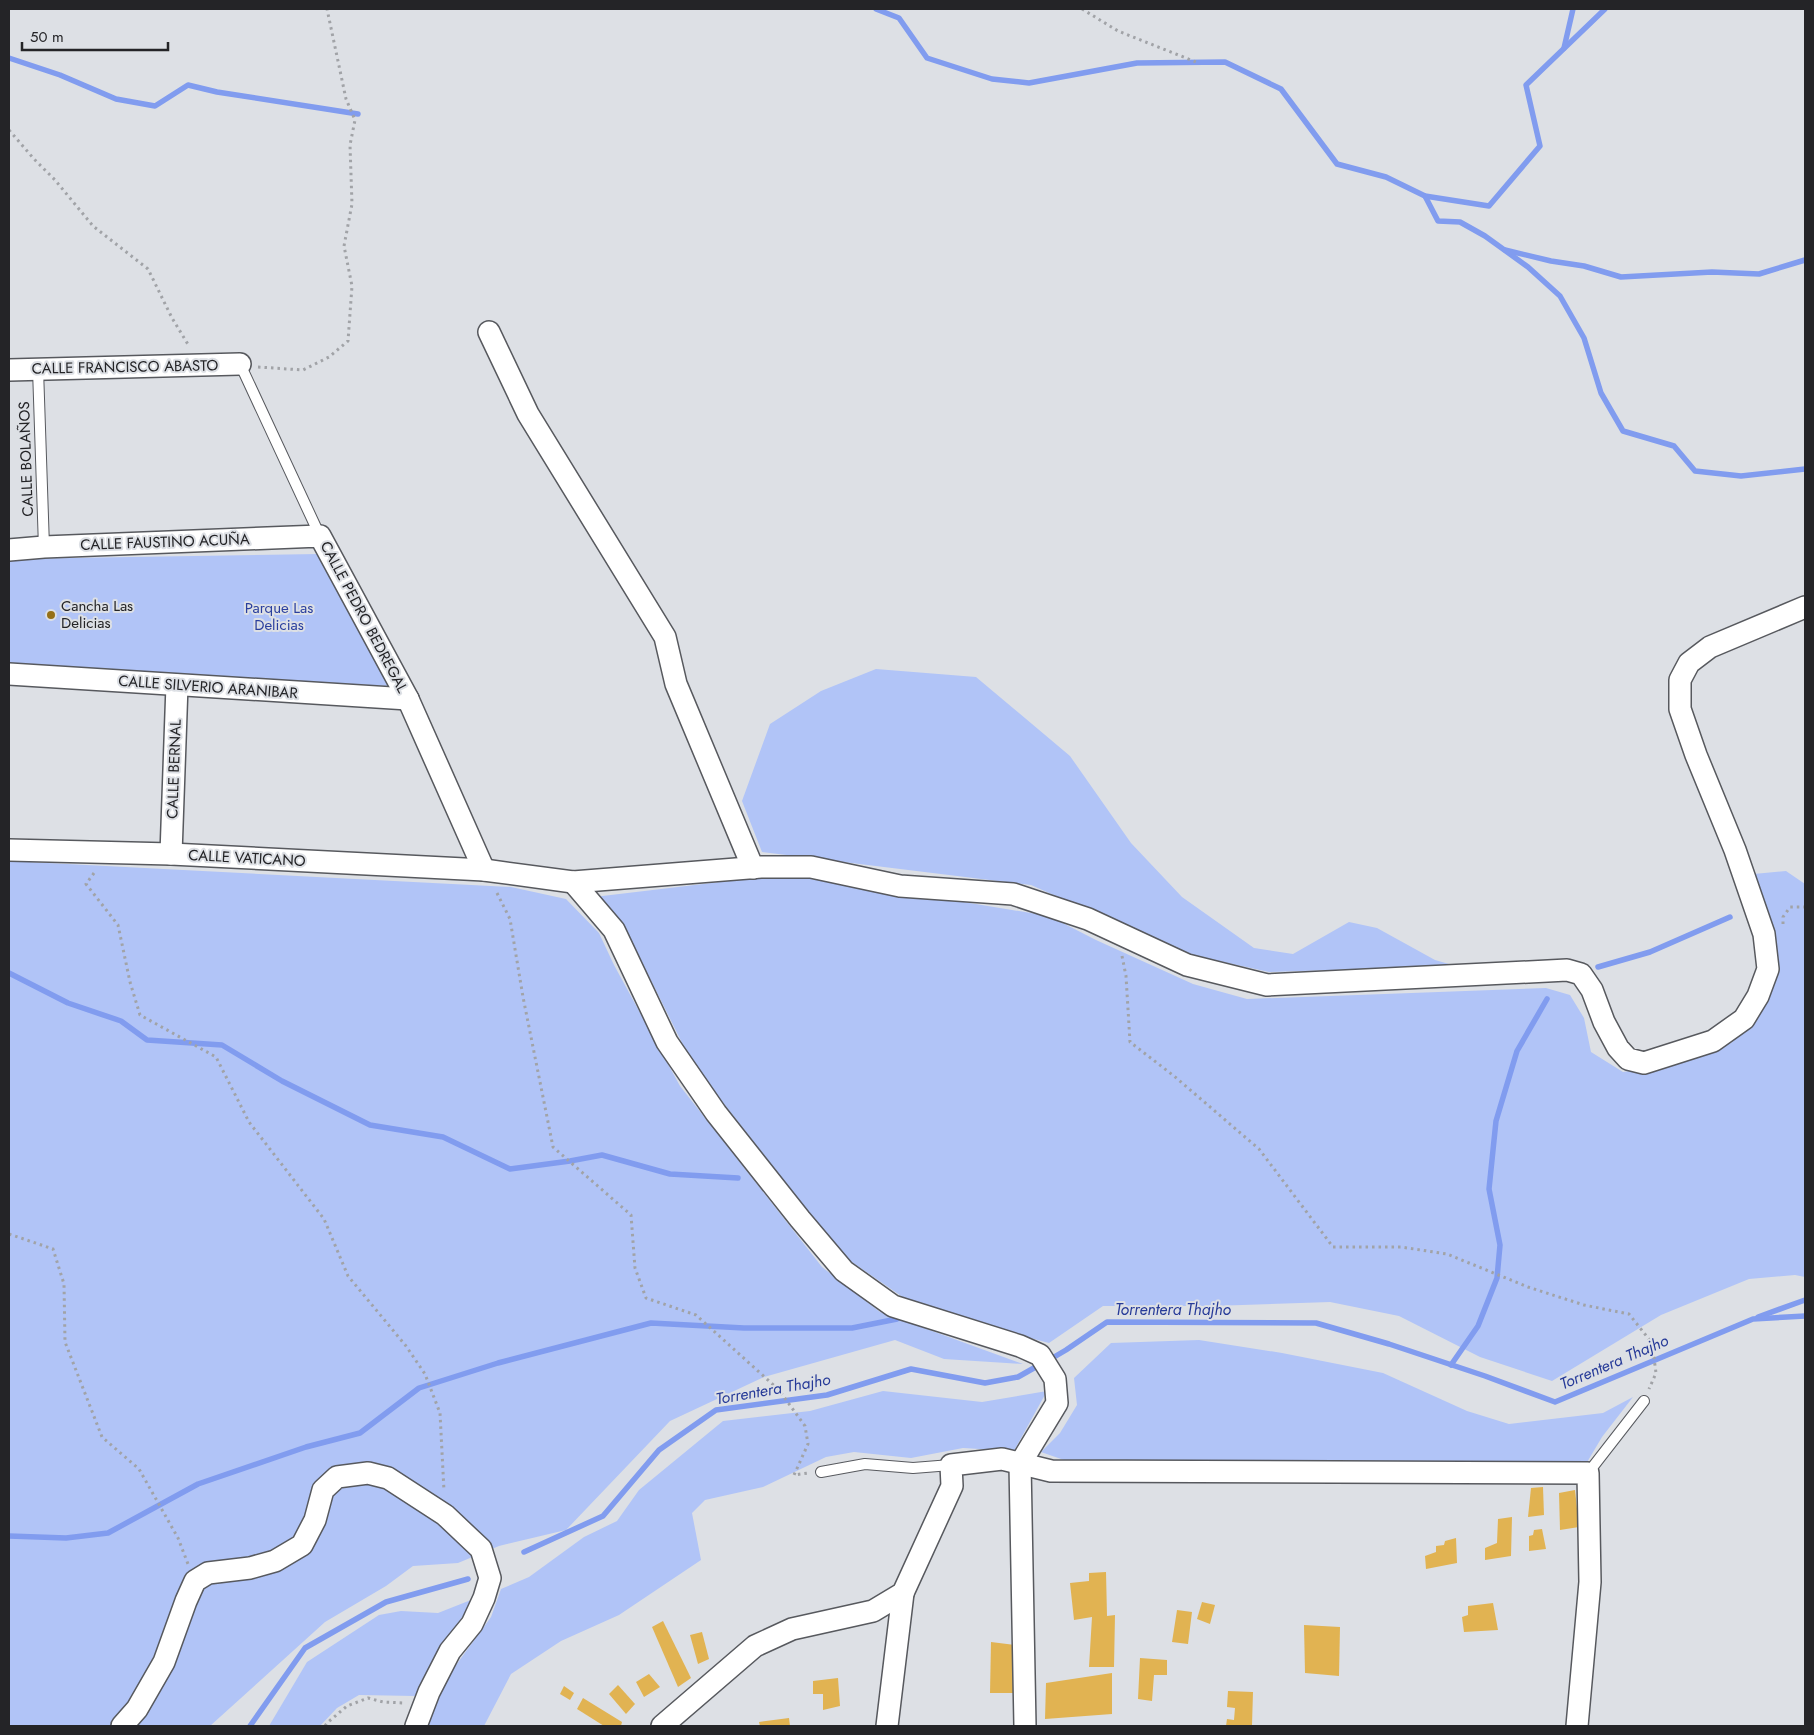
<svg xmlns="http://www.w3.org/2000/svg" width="1814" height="1735" viewBox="0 0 1814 1735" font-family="Jost,sans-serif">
	<rect width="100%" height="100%" fill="#dde0e5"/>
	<g fill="#b1c4f7">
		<polygon points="319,554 388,686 9,665 9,559"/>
		<polygon points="876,669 976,677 1070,756 1131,843 1182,897 1254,948 1293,954 1349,922 1377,928 1435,960 1456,966 1269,972 1187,954 1031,885 762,852 742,801 770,724 821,691"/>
		<polygon points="9,861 511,887 566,899 599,933 614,965 680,1086 822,1267 880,1312 1023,1364 944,1359 895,1340 764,1377 670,1421 566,1530 499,1546 458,1563 413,1566 386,1586 325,1622 210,1726 9,1726"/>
		<polygon points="1786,871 1805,884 1805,1277 1795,1275 1749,1279 1661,1315 1552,1381 1480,1357 1399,1316 1330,1302 1212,1306 1103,1306 1049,1343 992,1328 907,1300 843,1256 692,1063 623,924 594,897 778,875 873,887 1049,916 1096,940 1193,984 1247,999 1546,988 1570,995 1584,1018 1591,1052 1623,1072 1666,1066 1731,1043 1757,1020 1774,977 1743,875"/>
		<polygon points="1199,1340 1282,1353 1383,1373 1467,1411 1509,1424 1603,1413 1633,1397 1602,1437 1586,1464 1150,1465 1064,1460 1041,1452 1060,1433 1077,1405 1074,1378 1111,1343"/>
		<polygon points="883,1391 982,1402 1047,1391 1014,1451 963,1448 911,1458 854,1452 826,1457 763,1487 705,1500 692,1513 701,1560 619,1615 561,1641 511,1674 484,1726 428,1726 448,1676 491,1617 501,1589 529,1577 584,1537 617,1521 639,1490 723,1421 810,1411"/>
		<polygon points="476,1598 440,1648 415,1696 359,1695 337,1708 320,1726 269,1726 307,1662 379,1615 401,1611 438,1613"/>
	</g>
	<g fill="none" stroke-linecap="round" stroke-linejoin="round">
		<g stroke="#819cef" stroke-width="5.5">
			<polyline points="876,9 899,18 927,58 992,79 1029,83 1137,63 1225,62 1281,89 1337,164 1386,177 1425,196 1489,206 1540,146 1526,85 1605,9"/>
			<polyline points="1564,48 1573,9"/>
			<polyline points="9,58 60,75 116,99 155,106 188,85 217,92 358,114"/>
			<polyline points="1425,196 1438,221 1460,222 1485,236 1528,267 1560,296 1584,338 1601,393 1623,431 1674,446 1695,471 1741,476 1805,469"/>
			<polyline points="1505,250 1551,261 1584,266 1621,277 1712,272 1759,274 1805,260"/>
			<polyline points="1598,967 1650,952 1730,917"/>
			<polyline points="9,973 68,1003 121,1021 147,1040 222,1045 282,1081 370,1125 443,1137 510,1169 570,1161 602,1155 670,1174 738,1178"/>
			<polyline points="1758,1317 1805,1300"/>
			<polyline points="1049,1360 1066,1350 1107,1322 1316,1323 1389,1344 1485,1376 1555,1402 1753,1319 1805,1316"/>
			<polyline points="1451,1365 1478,1326 1497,1278 1500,1245 1489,1189 1496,1121 1517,1051 1547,999"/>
			<polyline points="9,1536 66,1538 108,1533 198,1484 306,1447 360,1433 419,1388 498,1363 651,1323 744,1328 852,1328 897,1319"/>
			<polyline points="524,1552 603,1516 659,1450 716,1410 827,1395 911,1369 985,1383 1018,1377 1041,1364"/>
			<polyline points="250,1726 305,1648 386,1602 468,1579"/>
		</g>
	</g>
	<g fill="#e1b352">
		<polygon points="1543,1487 1544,1515 1528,1517 1531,1488"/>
		<polygon points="1575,1490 1579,1527 1560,1530 1559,1493"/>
		<polygon points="1512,1517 1511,1556 1485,1560 1485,1548 1497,1543 1498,1519"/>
		<polygon points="1542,1529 1546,1549 1529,1551 1529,1536 1533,1535 1534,1530"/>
		<polygon points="1456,1538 1457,1563 1426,1569 1425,1556 1436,1552 1436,1546 1444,1545 1445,1541"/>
		<polygon points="1106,1572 1107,1616 1115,1615 1114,1667 1089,1667 1092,1617 1074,1620 1070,1583 1089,1581 1089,1573"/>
		<polygon points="1202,1602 1215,1605 1210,1624 1197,1619"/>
		<polygon points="1493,1603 1498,1630 1464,1632 1462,1617 1468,1615 1468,1606"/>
		<polygon points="1177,1610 1192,1612 1188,1644 1172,1642"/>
		<polygon points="663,1621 691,1678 678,1687 652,1627"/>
		<polygon points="1304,1625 1340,1627 1339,1676 1305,1673"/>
		<polygon points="702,1632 709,1659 698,1664 690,1635"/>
		<polygon points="991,1642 1015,1645 1016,1693 990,1693"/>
		<polygon points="1140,1658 1167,1660 1167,1675 1154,1675 1152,1701 1138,1699"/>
		<polygon points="1112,1673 1112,1714 1045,1719 1046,1683"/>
		<polygon points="649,1674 660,1687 644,1697 636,1682"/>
		<polygon points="838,1678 840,1706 823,1710 823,1694 813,1694 813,1681"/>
		<polygon points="618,1685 635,1704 626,1714 609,1694"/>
		<polygon points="564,1686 574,1693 570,1700 560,1694"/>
		<polygon points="1228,1691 1253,1692 1252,1725 1226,1726 1227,1719 1234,1720 1235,1708 1227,1707"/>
		<polygon points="583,1698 622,1722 621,1726 604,1726 577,1709"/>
		<polygon points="789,1718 790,1726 760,1726 759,1722"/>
	</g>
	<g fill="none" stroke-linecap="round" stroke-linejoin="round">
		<defs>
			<g id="lane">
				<polyline points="240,364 320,536"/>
				<polyline points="38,369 44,547"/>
				<polyline points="821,1472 865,1464 913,1468 951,1465"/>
				<polyline points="1588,1473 1644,1401"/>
			</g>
			<g id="street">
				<polyline points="489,332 528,414 665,637 676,684 753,868"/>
				<polyline points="9,370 240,364"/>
				<polyline points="9,550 44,547 320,536 408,699 484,870"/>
				<polyline points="9,674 408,699"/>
				<polyline points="9,850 171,854 484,870 573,882 761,867 811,867 900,886 1013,894 1088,919 1187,965 1267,985 1567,970 1581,974 1592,990 1604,1022 1618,1048 1628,1059 1644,1063 1713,1041 1744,1019 1758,996 1768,969 1764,934 1735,850 1696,755 1680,709 1680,680 1689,663 1710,647 1805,607"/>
				<polyline points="171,854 177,685"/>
				<polyline points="573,882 614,930 667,1042 716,1113 800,1219 844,1271 893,1306 1020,1346 1040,1355 1055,1379 1057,1403 1020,1464 1025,1726"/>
				<polyline points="122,1726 137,1709 164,1662 186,1601 195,1581 208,1573 250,1568 275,1561 302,1545 315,1520 323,1490 337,1477 368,1473 388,1478 445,1515 481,1549 490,1578 484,1598 472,1624 450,1651 429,1692 416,1726"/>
				<polyline points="662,1726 755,1646 792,1629 873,1611 903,1593 952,1486 951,1465 1002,1459 1051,1471 1588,1473 1590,1582 1577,1726"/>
				<polyline points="887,1726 903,1593"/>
			</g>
		</defs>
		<use href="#lane" stroke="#57595e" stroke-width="12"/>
		<use href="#street" stroke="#57595e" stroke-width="24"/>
		<g stroke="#a1a3a7" stroke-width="3" stroke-dasharray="2.5 4" stroke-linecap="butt">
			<polyline points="1082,9 1118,31 1196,62"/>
			<polyline points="9,130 34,159 55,180 93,226 148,269 172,318 189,346"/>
			<polyline points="258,367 303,370 329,357 348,341 352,286 344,246 352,204 350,145 355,120 346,99 327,9"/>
			<polyline points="94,873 86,884 118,925 130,982 140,1015 216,1057 249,1122 324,1219 348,1276 406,1346 425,1374 440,1413 444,1491"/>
			<polyline points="497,893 510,919 523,997 553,1147 631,1215 635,1268 646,1298 696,1315 779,1390 805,1426 808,1444 794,1475 808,1473"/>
			<polyline points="1783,924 1783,917 1790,907 1805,907"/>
			<polyline points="1122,956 1126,976 1130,1042 1174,1076 1259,1149 1333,1247 1401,1247 1447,1254 1528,1287 1584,1305 1629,1314 1652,1343 1656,1373 1649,1389"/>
			<polyline points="9,1234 53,1249 64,1284 65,1342 102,1437 139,1469 178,1538 188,1564"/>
			<polyline points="325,1726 327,1723 347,1706 368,1698 383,1702 404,1703"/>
		</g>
		<use href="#lane" stroke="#fff" stroke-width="10"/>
		<use href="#street" stroke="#fff" stroke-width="21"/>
	</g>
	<circle fill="#957019" stroke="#dde0e5" stroke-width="2" cx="51" cy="615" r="5"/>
	<g text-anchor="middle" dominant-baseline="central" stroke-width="4" stroke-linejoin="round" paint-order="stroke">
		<g font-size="15" fill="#242427" stroke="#dde0e5">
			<text transform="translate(125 367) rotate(-1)">CALLE FRANCISCO ABASTO</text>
			<text transform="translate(26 459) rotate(-92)">CALLE BOLAÑOS</text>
			<text transform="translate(165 542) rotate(-2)">CALLE FAUSTINO ACUÑA</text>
			<text transform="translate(364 617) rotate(62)">CALLE PEDRO BEDREGAL</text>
			<text transform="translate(208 687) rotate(4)">CALLE SILVERIO ARANIBAR</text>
			<text transform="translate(174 769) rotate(-88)">CALLE BERNAL</text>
			<text transform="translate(247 858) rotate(3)">CALLE VATICANO</text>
		</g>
		<g font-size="15" fill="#242427" stroke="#dde0e5" text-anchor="start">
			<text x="61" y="606">Cancha Las<tspan x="61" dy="17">Delicias</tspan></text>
		</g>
		<g font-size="15" fill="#2a3f9e" stroke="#dde0e5">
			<text x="279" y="608">Parque Las<tspan x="279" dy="17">Delicias</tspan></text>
		</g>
		<g font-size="16" font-style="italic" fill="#263a98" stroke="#dde0e5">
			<text x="1173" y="1309">Torrentera Thajho</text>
			<text transform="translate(1614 1362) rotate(-23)">Torrentera Thajho</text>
			<text transform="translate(773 1389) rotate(-10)">Torrentera Thajho</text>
		</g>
	</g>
	<rect width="1814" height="1735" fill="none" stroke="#242427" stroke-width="20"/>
	<path d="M22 42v8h146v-8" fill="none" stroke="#242427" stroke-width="2.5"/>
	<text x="30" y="42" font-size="15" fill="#242427" stroke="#dde0e5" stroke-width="4" paint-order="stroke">50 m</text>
</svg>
